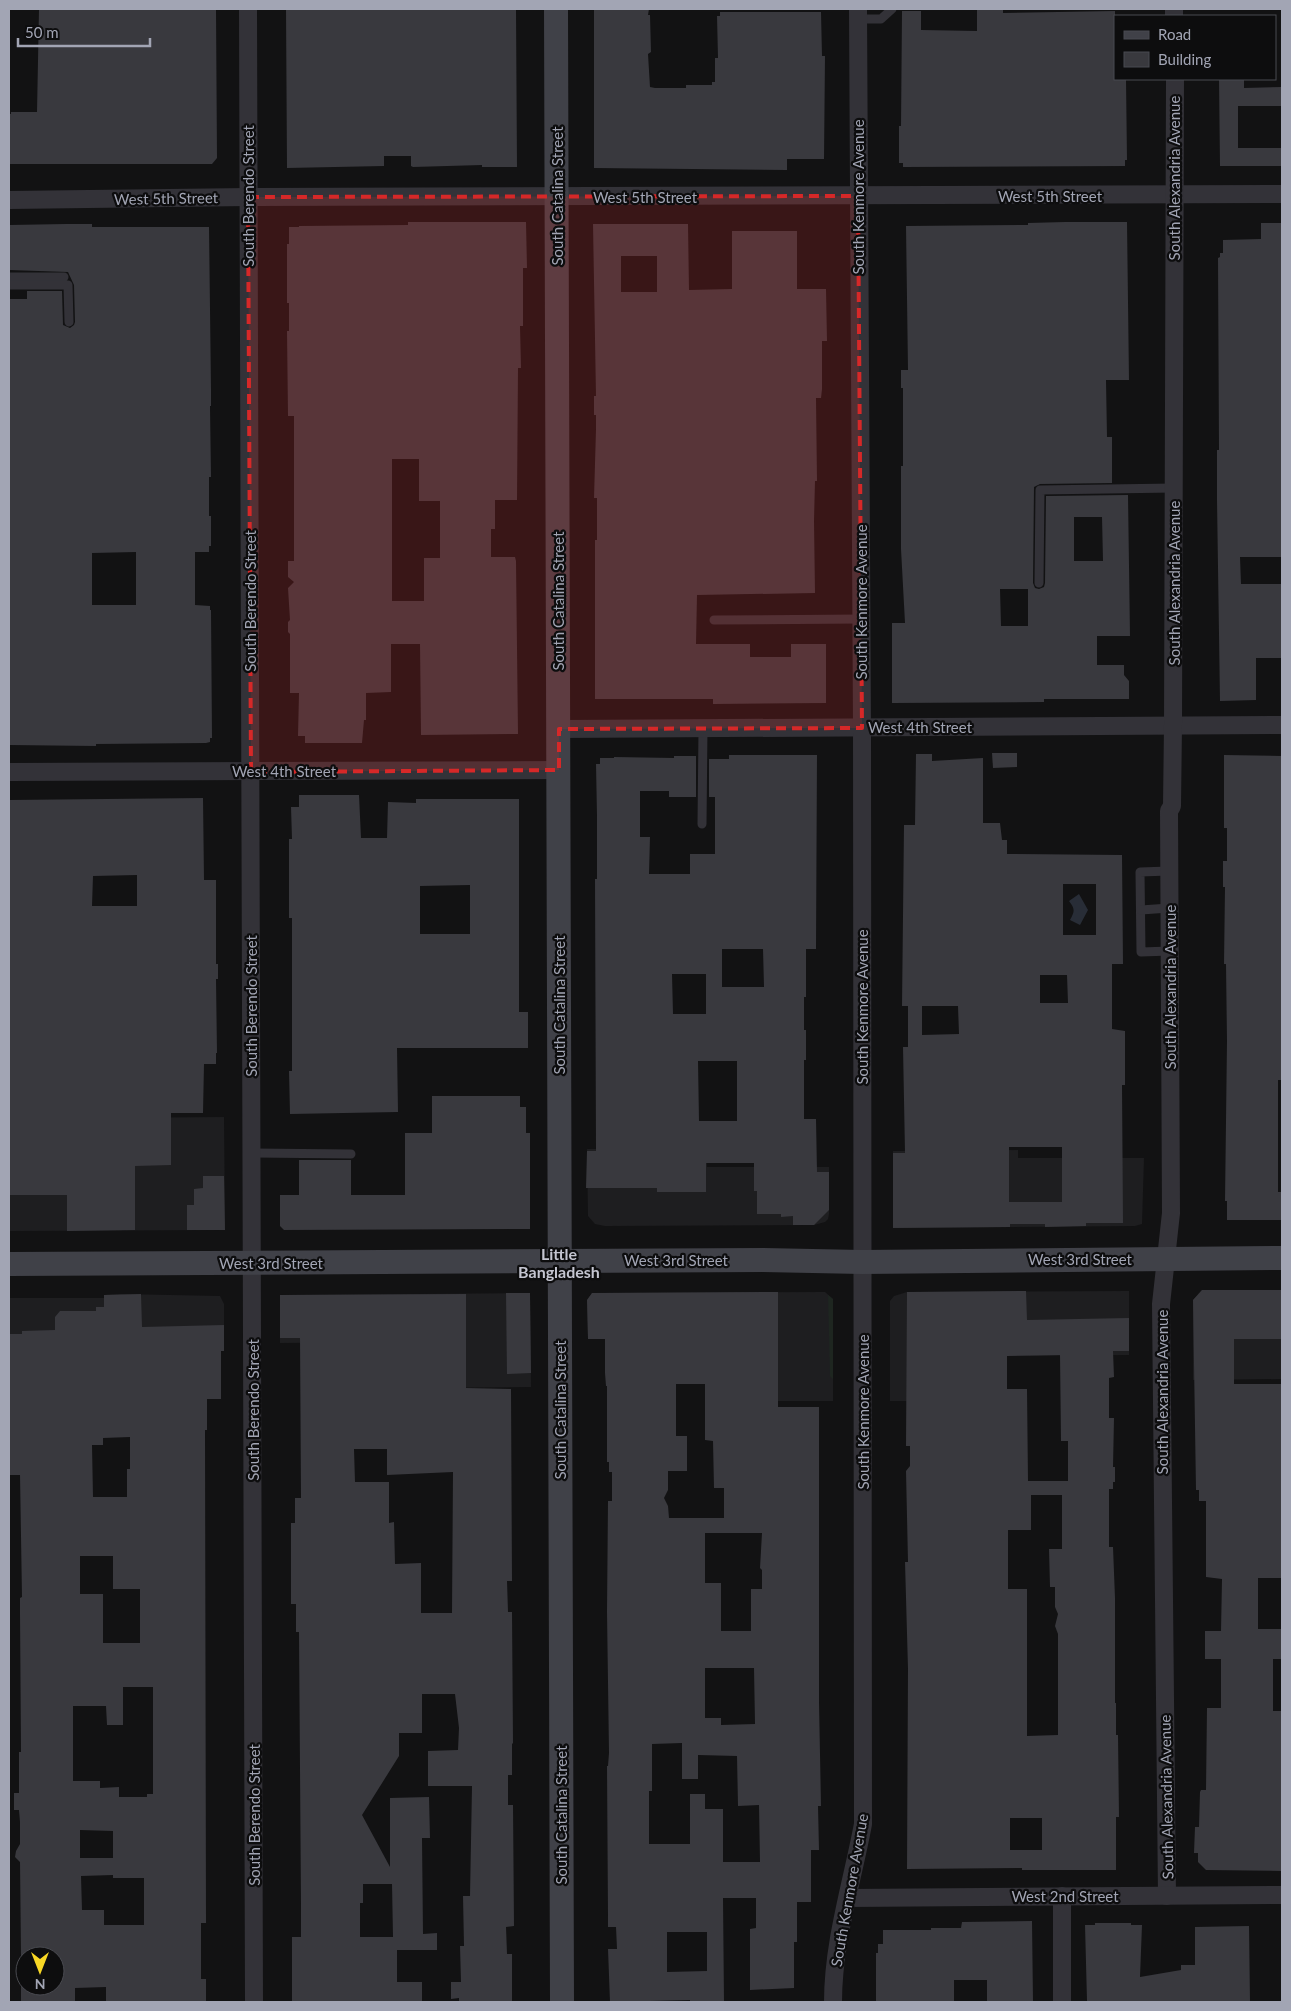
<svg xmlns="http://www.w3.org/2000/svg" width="1291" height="2011" viewBox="0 0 1291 2011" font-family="Lato,sans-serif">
	<rect width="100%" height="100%" fill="#121213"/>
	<g fill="#1e1e20">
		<polygon points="224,1117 225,1226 220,1230 9,1231 9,1166 101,1166 101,1118"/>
		<polygon points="706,1148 707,1167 829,1167 829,1214 828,1219 825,1222 814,1225 605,1226 595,1224 588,1216 587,1149"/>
		<polygon points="1018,1150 1018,1158 1144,1158 1142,1224 1135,1226 893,1228 893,1151"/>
		<polygon points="1202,1290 1282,1290 1282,1379 1193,1380 1193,1300"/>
		<polygon points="1129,1291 1129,1355 1007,1356 1007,1401 890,1401 890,1301 894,1296 907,1292"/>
		<polygon points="825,1292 833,1299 833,1401 705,1401 705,1338 588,1339 587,1300 592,1293"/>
		<polygon points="530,1293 531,1387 405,1388 404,1342 280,1343 280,1295"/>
		<polygon points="121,1294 220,1296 224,1304 224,1351 9,1352 9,1298 104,1298 104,1295"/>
	</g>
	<polygon fill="#1e2620" points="828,1295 833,1299 833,1379 830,1376"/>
	<path fill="#282d37" d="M1079 894 1088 910 1080 925 1070 920C1075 911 1075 909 1069 901Z"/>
	<g fill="#39393e" fill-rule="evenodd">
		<polygon points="39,9 216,9 217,158 212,164 9,164 9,114 11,114 11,112 37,112"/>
		<polygon points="286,9 516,9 517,167 482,167 482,165 413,167 411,166 411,156 384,156 384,166 287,168"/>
		<polygon points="594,9 649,9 648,15 650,15 651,52 648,54 650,87 655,88 686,88 686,85 712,85 712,82 715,82 715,58 718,58 717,16 720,16 720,12 821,12 822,56 825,56 824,159 787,159 787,170 594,168"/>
		<polygon points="977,9 1003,9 1003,13 1115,11 1115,79 1126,79 1127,160 1125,160 1125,166 903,167 903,163 899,163 899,126 901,126 902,11 921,11 921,30 977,31"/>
		<polygon points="1219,79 1244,79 1244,88 1282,87 1282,106 1238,106 1238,148 1282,148 1282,166 1220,166"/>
		<path d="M408 222H526L527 268H523V326H520L521 368H518L517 500H495V529H491V557H515L516 561 518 734 421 735 420 644H391V692L366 693V720H364L362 743H305V736H298L299 693H290V634L288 632V622L290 620 288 588 294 582 288 577V561H294V416H288L287 331H289V303H287V244H289V227H299V226L408 225ZM392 459H419V501H440V558H424V601H392Z"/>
		<path d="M1065 222H1127L1129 380H1106L1107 437H1112V483L1040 484 1034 487 1033 583 1035 588 1039 589 1044 587 1045 583 1046 496 1128 495 1130 636H1097V665H1124V675L1129 681V699H1044V702L892 703V623H905L901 549V466H903V388H901V370H908L906 226 1028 225V223ZM1074 517H1102L1103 561H1074ZM1000 589H1028V626H1001Z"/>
		<polygon points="1261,223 1282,223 1282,557 1240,557 1241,584 1282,584 1282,658 1256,658 1256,700 1220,701 1217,500 1217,450 1219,450 1218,258 1220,257 1220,253 1223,253 1223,240 1261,239"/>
		<path d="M66 224H92V227H209L211 389V406H210L211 477H209V516H211V546H209V552H195V605L210 606V610H211L212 738H210V742L206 743 96 744V746L9 745V299H27V291H62L63 325 70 328 74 325 75 322 74 285 68 272 9 270V225ZM136 552V605H92V553Z"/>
		<path d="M593 224H688L689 290 732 289V231H797V289H826L827 341H822V389L821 398H816L817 481H815L814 521 815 593 697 595 696 644H750V657H791V644H826V703L713 704V699H595V540H597V498H594L596 429V415H594V396H596ZM621 256H657V292H621Z"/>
		<polygon points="992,753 1017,753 1017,767 993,768"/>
		<path d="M916 754H932V761L983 758V823H1000L1002 840H1007V854L1122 855 1123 964H1112V1029L1125 1031V1085H1122L1123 1223H1086V1226L1045 1227V1224H1010V1227L893 1228V1153H905L903 1047H908V1006H902L904 825H915ZM1063 884H1096V935H1063ZM1040 975H1067L1068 1003H1040ZM922 1006H958L959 1034 922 1035ZM1009 1147H1062V1202H1009Z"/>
		<path d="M729 755H817L816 949H806V997H804V1030H806V1060H804V1119H816L817 1172H829V1210L814 1225H793V1216L781 1217V1214H757V1191H754V1163H706V1192H657V1188H586L587 1151H596L595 879H597V816L596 764H600V758H614V757L674 758V756H696V797H669V791H640V837H650L649 874H690V854H715V797H709V759H729ZM722 949H763L764 987H722ZM672 974H706V1014H673ZM698 1061H737V1121H699Z"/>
		<polygon points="1224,755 1282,756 1282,1080 1278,1080 1278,1192 1282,1192 1282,1220 1227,1220 1227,1201 1225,1201 1227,1041 1226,964 1224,964 1225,887 1223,887 1223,861 1227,861 1227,828 1224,828"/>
		<path d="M299 795H359L361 838H387L388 802 416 803V799H519V1012H528V1048H397L398 1112 290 1114 289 1071H292V918H289V839H292L291 807H299ZM470 885V934H420V886Z"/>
		<path d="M203 798 204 880H216V964H218V979H216L217 1053H216V1064H204L203 1113H171V1165L135 1166V1230L67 1231V1195H9V800ZM137 875V906H92L93 876Z"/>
		<polygon points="432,1096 520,1096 520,1107 526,1107 526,1133 530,1133 530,1229 284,1230 280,1226 280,1195 299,1195 299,1160 351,1160 351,1195 405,1195 405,1133 432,1133"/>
		<polygon points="203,1176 224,1176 225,1230 187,1230 187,1205 194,1205 194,1189 203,1188"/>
		<polygon points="1202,1290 1282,1290 1282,1339 1234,1339 1234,1384 1282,1384 1282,1578 1258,1578 1258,1629 1282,1629 1282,1659 1273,1659 1273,1711 1282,1711 1282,1871 1206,1870 1198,1862 1198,1853 1194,1853 1195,1827 1199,1827 1200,1792 1201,1790 1206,1790 1207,1708 1221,1708 1221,1659 1205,1659 1205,1631 1221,1631 1222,1579 1206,1577 1206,1501 1199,1501 1199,1490 1196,1490 1193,1300"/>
		<path d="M1026 1291 1027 1320 1129 1318V1351H1113L1114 1377 1109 1378V1418H1114L1113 1467H1115V1482H1113V1489H1109V1547H1113L1115 1598V1703H1116V1735H1118L1119 1817H1116V1870H1022V1868L907 1869 908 1669 905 1562H908L906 1471 910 1466V1446H906L907 1292ZM1060 1355 1061 1441H1068V1481H1028L1027 1389H1007V1356ZM1031 1495H1062V1549H1049L1050 1587H1055V1607L1058 1614 1055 1626 1058 1634V1735L1027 1736V1589H1008V1530H1031ZM1010 1818H1042V1850H1010Z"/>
		<path d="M778 1292V1407H819V1702L821 1806H818L819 1850H811V1902H797V1942H794V1988L750 1990V1929L756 1928V1898H723L724 2002H690V2000L610 2002 608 1949H617L616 1927H608V1916L607 1766H608L609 1753 607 1612 608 1501H612V1472H609V1462H607V1386H606L605 1373V1339H588L587 1300 592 1293ZM676 1384H705V1440L713 1441 714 1488H724V1518H669L668 1506 664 1498 668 1490V1471H687V1436H676ZM705 1533H762L760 1568 762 1570V1589H751V1631H721V1583H705ZM705 1668H754L755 1724 721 1725V1718H705ZM682 1743V1779H698V1755L737 1756 738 1806 759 1805 760 1862H723V1809H705V1794H690V1844H649V1791H652V1744ZM667 1932H707V1971L667 1972Z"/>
		<polygon points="506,1293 530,1293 531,1373 507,1374"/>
		<path d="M141 1294 142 1327 224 1325V1351H221V1399H207V1430H205L206 1923H201V1979H206V2002H106V1987L75 1988V2002H21V1986H55V1956H21L20 1862 15 1857 16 1851 20 1844V1822L19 1810H14V1793H19V1752H21L20 1614V1598L22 1597 20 1475H9V1334H22V1331L55 1330V1317L60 1311H96V1307H104V1295ZM130 1437V1469H127V1497H93L92 1445H103V1438ZM80 1556H113V1589H140V1643H103V1594H80ZM123 1687H153V1794H147V1797H119V1787L100 1788V1781H73V1706H106L107 1725H123ZM80 1830 113 1831V1858H80ZM113 1875V1878H144V1925H104V1910H82L81 1876Z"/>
		<path d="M466 1294V1388L511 1389 512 1581H507L508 1612H512L513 1743 512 1744V1775H508V1805H513L514 1926 506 1927 507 1954H512V2002H459V1998L451 1999V1982H461L460 1946H464L463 1896H470L472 1786H428V1751L458 1750 459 1728 455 1694H422V1733H399V1756L362 1815 390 1867V1798L429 1797 430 1838H422L423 1934 437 1933V1950H397V1982H422V2002H292V1937H301V1904L299 1632H296V1604H291V1523H295V1498H301L300 1338H280V1295ZM354 1449H387V1475L453 1472 452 1613H421V1563L395 1564 394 1522 389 1523V1482H355ZM363 1884H392L393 1937H360V1903H363Z"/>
		<polygon points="1032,1921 1033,2002 987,2002 987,1980 954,1980 954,2002 876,2002 876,1953 878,1953 878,1944 883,1944 883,1930 931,1930 931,1928 961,1928 962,1922"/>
		<polygon points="1095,1923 1131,1923 1131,1925 1142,1925 1140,1977 1181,1970 1181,1965 1195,1965 1195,1927 1249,1926 1250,2002 1087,2001 1085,1925 1095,1925"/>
	</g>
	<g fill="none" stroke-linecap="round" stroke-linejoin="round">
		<g stroke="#333238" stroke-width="9">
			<polyline points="858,19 881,19 892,9"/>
			<polyline points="9,277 64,277"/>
			<polyline points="9,285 68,285 69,322"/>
			<polyline points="1039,583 1040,490 1174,488"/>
			<polyline points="714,620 861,619"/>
			<polyline points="702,824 703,729"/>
			<polyline points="1169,871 1140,872 1141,952 1170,951"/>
			<polyline points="1141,910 1169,908"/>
			<polyline points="251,1153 351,1154"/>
		</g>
		<g stroke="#333238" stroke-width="18">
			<polyline points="248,9 254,2002"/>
			<polyline points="1174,9 1174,16"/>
			<polyline points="9,200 248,197 1282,194"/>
			<polyline points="559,729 1282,725"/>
			<polyline points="9,772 559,770"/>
			<polyline points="1062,1896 1062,2002"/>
			<polyline points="1167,1896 1161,1304 1171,1213 1169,811 1172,806 1173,725 1175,79"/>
			<polyline points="848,1898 1282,1895"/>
			<path d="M833 2002C833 1942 852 1883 863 1824L862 728 858 9"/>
		</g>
		<g stroke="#404148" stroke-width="24">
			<polyline points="556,9 562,2002"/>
			<polyline points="9,1264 763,1260 862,1262 1282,1258"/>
		</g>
	</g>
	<path fill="#d62828" fill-opacity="0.2" stroke="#d62828" stroke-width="4" stroke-dasharray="10 6" stroke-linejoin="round" d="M858 196 862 728 559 729V770L251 772 248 197Z"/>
	<g text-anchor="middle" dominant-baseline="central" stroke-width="4.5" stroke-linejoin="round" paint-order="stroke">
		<g font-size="15" fill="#a2a5b4" stroke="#0d0d0e">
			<text transform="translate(1174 178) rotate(-90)">South Alexandria Avenue</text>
			<text transform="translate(248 196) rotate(-90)">South Berendo Street</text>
			<text transform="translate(557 196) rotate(-90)">South Catalina Street</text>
			<text x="1050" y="196">West 5th Street</text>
			<text x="645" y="197">West 5th Street</text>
			<text transform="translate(858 197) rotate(-90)">South Kenmore Avenue</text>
			<text transform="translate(166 198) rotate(-1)">West 5th Street</text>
			<text transform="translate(1174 583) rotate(-90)">South Alexandria Avenue</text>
			<text transform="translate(250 601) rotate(-90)">South Berendo Street</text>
			<text transform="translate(558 601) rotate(-90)">South Catalina Street</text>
			<text transform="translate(861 602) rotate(-90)">South Kenmore Avenue</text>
			<text x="920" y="727">West 4th Street</text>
			<text x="284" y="771">West 4th Street</text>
			<text transform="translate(1170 987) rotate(-90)">South Alexandria Avenue</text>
			<text transform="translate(559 1005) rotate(-90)">South Catalina Street</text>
			<text transform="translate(251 1006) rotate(-90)">South Berendo Street</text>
			<text transform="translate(862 1007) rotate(-90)">South Kenmore Avenue</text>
			<text x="1080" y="1259">West 3rd Street</text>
			<text x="676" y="1260">West 3rd Street</text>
			<text x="271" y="1263">West 3rd Street</text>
			<text transform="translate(1162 1392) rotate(-90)">South Alexandria Avenue</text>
			<text transform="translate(253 1410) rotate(-90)">South Berendo Street</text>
			<text transform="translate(560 1410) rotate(-90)">South Catalina Street</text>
			<text transform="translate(863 1412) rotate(-90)">South Kenmore Avenue</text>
			<text transform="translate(1166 1797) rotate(-91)">South Alexandria Avenue</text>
			<text transform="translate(254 1815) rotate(-90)">South Berendo Street</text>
			<text transform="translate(561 1815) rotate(-90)">South Catalina Street</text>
			<text transform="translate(849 1890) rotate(-80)">South Kenmore Avenue</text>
			<text x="1065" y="1896">West 2nd Street</text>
		</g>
		<g font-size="16" font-weight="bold" fill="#c4c5d0" stroke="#0d0d0e">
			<text x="559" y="1253">Little<tspan x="559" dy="18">Bangladesh</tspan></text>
		</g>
	</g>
	<rect width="1291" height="2011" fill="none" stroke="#a2a5b4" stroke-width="20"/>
	<rect x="1114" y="15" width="162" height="65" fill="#0d0d0e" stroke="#494a50"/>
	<rect x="1124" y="31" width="25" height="8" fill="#404148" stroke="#494a50"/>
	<text x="1158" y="40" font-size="15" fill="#a2a5b4">Road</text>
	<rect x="1124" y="52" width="25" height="15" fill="#39393e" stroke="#494a50"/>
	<text x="1158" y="65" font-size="15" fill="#a2a5b4">Building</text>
	<g transform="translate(40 1971) rotate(180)"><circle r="24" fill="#0d0d0e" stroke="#494a50"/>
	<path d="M0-4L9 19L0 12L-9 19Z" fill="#f8d725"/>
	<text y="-8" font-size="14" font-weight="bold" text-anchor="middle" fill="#a2a5b4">N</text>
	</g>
	<path d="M18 38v8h132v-8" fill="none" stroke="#a2a5b4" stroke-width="2.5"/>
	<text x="25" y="38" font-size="15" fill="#a2a5b4" stroke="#0d0d0e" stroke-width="4" paint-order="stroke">50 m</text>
</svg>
